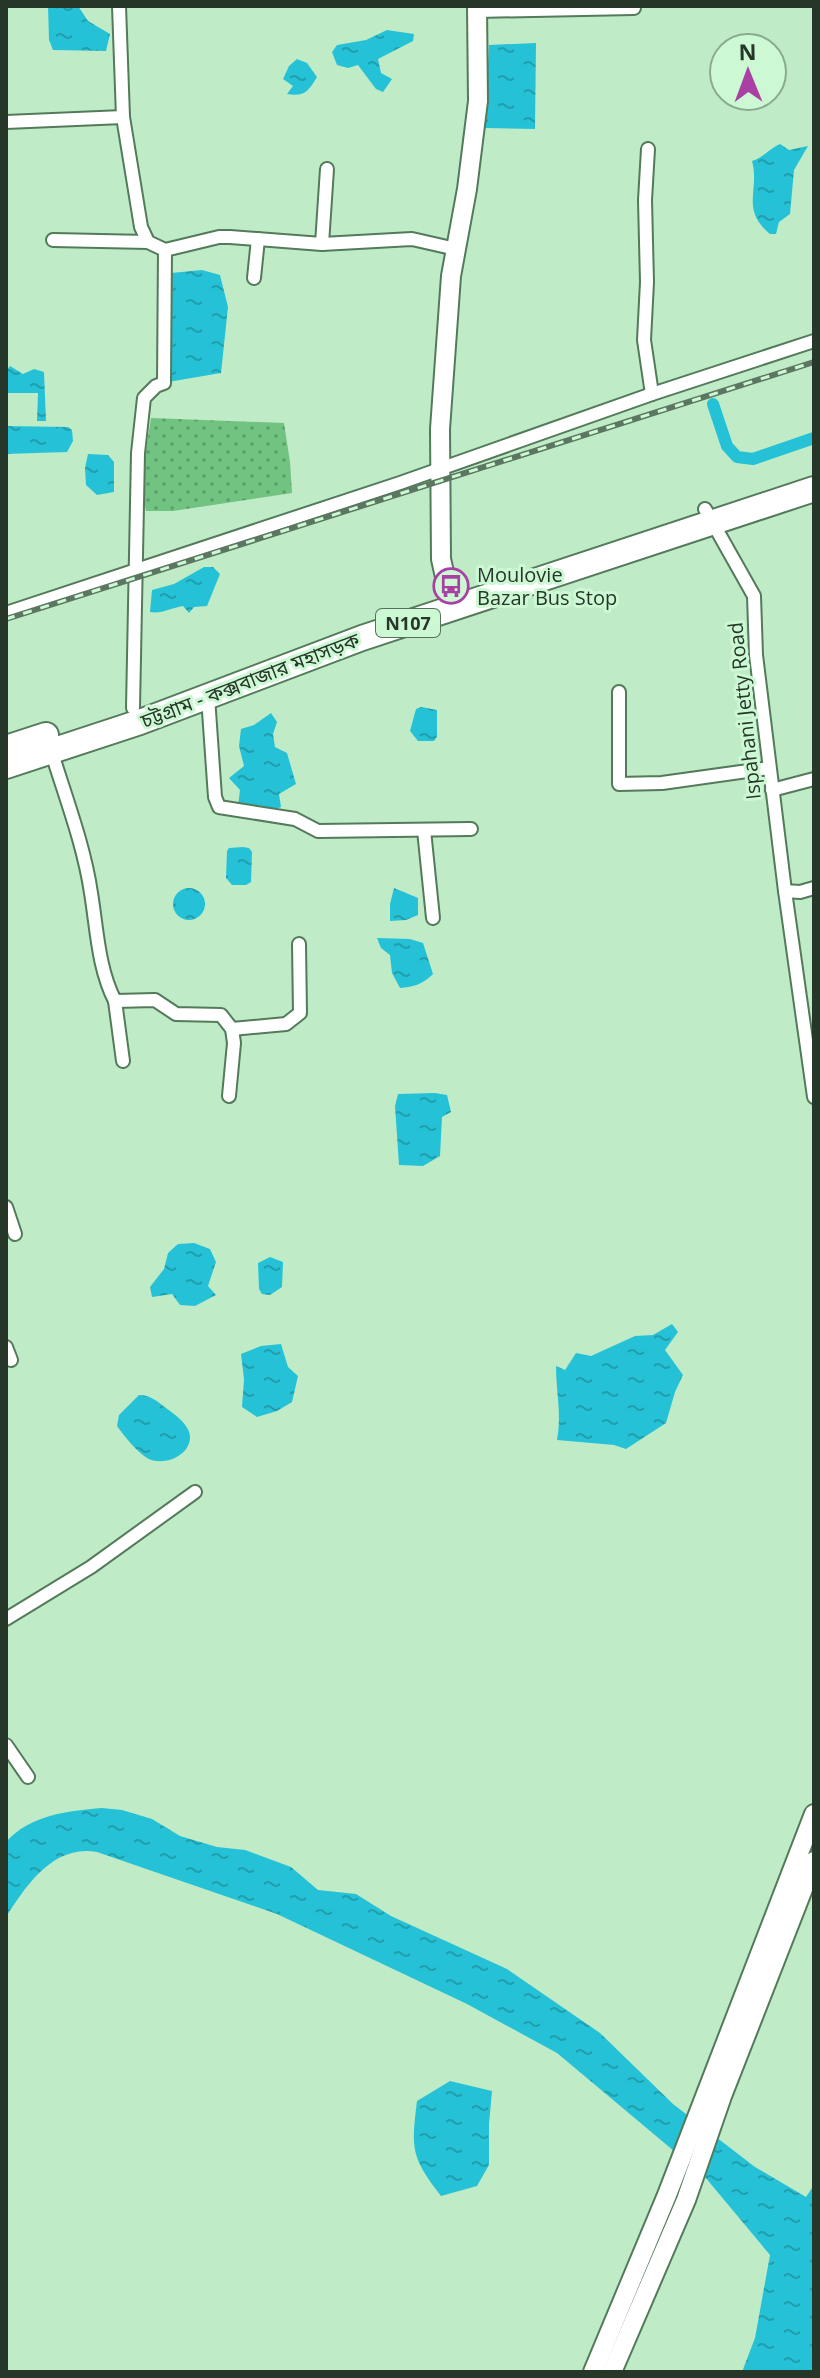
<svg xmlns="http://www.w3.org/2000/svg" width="820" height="2378" viewBox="0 0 820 2378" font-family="'Open Sans','Noto Sans Bengali',sans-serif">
	<defs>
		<pattern id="green-dots" width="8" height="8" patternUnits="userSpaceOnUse" patternTransform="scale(2)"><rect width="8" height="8" fill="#71c382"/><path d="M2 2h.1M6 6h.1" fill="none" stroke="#5d9f6a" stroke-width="1.8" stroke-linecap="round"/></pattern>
		<pattern id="water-ripples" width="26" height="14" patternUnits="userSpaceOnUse" patternTransform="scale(2)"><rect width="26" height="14" fill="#25c2d7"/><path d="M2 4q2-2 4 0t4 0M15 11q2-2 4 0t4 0" fill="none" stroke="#209eae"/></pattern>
	</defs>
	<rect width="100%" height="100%" fill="#c0ebc7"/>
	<path fill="url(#green-dots)" d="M151 418 284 423 290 462 292 493 173 511H146C138 483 147 446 151 418Z"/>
	<g fill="url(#water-ripples)">
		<polygon points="48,6 78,6 88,21 110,34 106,51 53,50 49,40"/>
		<polygon points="387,30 414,34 413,41 378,59 381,73 392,79 383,92 376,89 358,65 348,68 337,65 332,52 337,45 366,40"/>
		<polygon points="536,43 535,129 485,128 489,45"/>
		<path d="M297 59 307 63 317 77C308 92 304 97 287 94L293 86 283 79 289 66Z"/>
		<path d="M780 144 789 150 808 146 794 170 790 214 779 222 776 234H770C740 209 760 191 752 161 764 157 769 149 780 144Z"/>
		<polygon points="202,270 220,275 228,307 221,373 168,382 171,273"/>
		<polygon points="10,366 23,374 34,369 44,372 46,421 37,421 38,393 6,393 6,371"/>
		<polygon points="6,426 68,427 72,430 73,441 67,452 6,454"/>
		<polygon points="88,454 108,455 114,462 114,492 97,495 86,485 85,468"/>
		<path d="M204 567H213L220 574 207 606 194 607 189 613 183 606C171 608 162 614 150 612L152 590 174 584Z"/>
		<polygon points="421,707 437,710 437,737 434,741 418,741 410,731 416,709"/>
		<polygon points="271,713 277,722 273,734 275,747 287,753 296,784 279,794 281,807 269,812 238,806 240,790 229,778 244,766 239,746 241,729 254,725"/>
		<polygon points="243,847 249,848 252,852 251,882 246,885 232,885 226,878 227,851 229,848"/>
		<polygon points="394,888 418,898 418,915 406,920 390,921 390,904"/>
		<circle cx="189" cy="904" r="16"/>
		<path d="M377 938 410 939 423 943 433 974C423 984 414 987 400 988L392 973 390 955 381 948Z"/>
		<polygon points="435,1093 447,1095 451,1112 442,1117 440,1156 423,1166 399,1165 395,1106 398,1094"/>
		<polygon points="194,1243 210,1249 216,1262 208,1286 216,1295 195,1306 180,1305 172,1294 152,1297 150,1287 164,1269 168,1253 178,1244"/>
		<polygon points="270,1257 283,1262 282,1287 270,1295 262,1294 259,1289 258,1263"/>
		<path d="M672 1324 678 1332 665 1350 683 1375 675 1392 666 1423 626 1449 614 1445 557 1440C562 1414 556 1393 556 1366L565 1370 576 1353 591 1356 635 1336 653 1335Z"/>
		<polygon points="281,1344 288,1367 298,1376 292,1402 277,1411 257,1417 242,1407 244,1379 241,1354 261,1346"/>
		<path d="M139 1395C150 1395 157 1401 166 1408 174 1414 189 1424 190 1436 191 1456 163 1467 147 1458 136 1451 125 1437 117 1426L119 1415Z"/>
		<path d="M102 1808 122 1810 152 1819 180 1836 217 1847 245 1850 291 1867 318 1890 356 1894 391 1916 507 1969 600 2033 673 2104 755 2167 806 2197 814 2185V2372H742L755 2338 770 2255 705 2177 557 2053 467 2004 277 1914 97 1852C53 1844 26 1886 6 1917V1842C30 1815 67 1811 102 1808Z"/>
		<path d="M450 2081 492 2091 489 2124V2165L477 2186 441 2196C411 2157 411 2149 417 2101Z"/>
	</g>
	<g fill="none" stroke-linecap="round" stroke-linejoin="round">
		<polyline stroke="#25c2d7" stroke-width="12" points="713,404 727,446 737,457 753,459 814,438"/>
		<defs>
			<g id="street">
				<polyline points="119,6 123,117 141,227 148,242 165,250 219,237 230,237 322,244 412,239 456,249"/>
				<polyline points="477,11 634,8"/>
				<polyline points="6,122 123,117"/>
				<polyline points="648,149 645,200 647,282 644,340 652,394"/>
				<polyline points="53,240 148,242"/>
				<polyline points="322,244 327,169"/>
				<polyline points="254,278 258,239"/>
				<polyline points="705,509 754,596 756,655 785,891 800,892 814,888"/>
				<polyline points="6,613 400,483 652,394 814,341"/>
				<polyline points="619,692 619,784 662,783 769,768"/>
				<polyline points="208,697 215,797 219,807 295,819 318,831 471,829"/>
				<polyline points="133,708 138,453 144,398 156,386 164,383 165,250"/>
				<path d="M51 750C65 796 84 845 91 893 97 929 98 968 115 1001L155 1000 176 1014 221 1015 232 1029 234 1043 229 1096"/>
				<polyline points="772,790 814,779"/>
				<polyline points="424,830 433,918"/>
				<polyline points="785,891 814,1097"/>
				<polyline points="115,1001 123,1061"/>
				<polyline points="232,1029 286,1024 300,1013 299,944"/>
				<polyline points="6,1207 15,1234"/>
				<polyline points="6,1347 11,1360"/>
				<polyline points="6,1619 91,1567 195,1492"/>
				<polyline points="6,1745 28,1777"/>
			</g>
			<g id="secondary">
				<polyline points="452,608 441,559 440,429 451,276 467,189 478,101 477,6"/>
				<polyline points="593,2372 667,2195 814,1814"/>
				<polyline points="612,2372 686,2200 722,2096 814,1861"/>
			</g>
			<g id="highway">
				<polyline points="6,748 46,735"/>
				<polyline points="6,766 140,722 362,638 814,489"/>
			</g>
		</defs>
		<use href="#street" stroke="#537a5a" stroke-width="16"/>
		<use href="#secondary" stroke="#537a5a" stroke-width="22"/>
		<use href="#highway" stroke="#537a5a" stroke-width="28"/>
		<use href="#street" stroke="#fff" stroke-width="12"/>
		<use href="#secondary" stroke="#fff" stroke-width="18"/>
		<use href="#highway" stroke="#fff" stroke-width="24"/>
		<defs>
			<polyline id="rail" points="6,619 814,362"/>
		</defs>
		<use href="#rail" stroke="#5c7761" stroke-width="6"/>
		<use href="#rail" stroke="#cdf8d4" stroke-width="3" stroke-dasharray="9" stroke-linecap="butt"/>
	</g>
	<defs>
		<symbol id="bus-ring" viewBox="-11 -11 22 22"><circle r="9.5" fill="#cdf8d4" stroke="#a941a4" stroke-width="1.5"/><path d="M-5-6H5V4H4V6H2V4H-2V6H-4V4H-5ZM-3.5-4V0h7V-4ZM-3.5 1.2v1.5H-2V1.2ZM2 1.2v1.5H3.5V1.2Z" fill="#a941a4"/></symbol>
	</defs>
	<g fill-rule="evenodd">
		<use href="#bus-ring" x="431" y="566" width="40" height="40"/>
	</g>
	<g text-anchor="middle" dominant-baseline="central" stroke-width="6" stroke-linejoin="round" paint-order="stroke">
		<rect fill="#cdf8d4" stroke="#58715c" stroke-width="2" x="376" y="609" width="64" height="28" rx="6"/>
		<g font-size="18" font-weight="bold" fill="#263729">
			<text x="408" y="623">N107</text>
		</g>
		<g font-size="20" fill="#263729" stroke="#cdf8d4" text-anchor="start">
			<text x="477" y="574">Moulovie<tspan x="477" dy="23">Bazar Bus Stop</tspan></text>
		</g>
		<g font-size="20" fill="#263729" stroke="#cdf8d4">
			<text transform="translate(250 680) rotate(-21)">চট্টগ্রাম - কক্সবাজার মহাসড়ক</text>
			<text transform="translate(744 711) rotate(-96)">Ispahani Jetty Road</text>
		</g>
	</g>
	<rect width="820" height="2378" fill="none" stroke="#263729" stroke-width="16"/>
	<g transform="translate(748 72) rotate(359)"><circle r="38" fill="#cdf8d4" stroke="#8aab90" stroke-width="2"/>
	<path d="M0-6L14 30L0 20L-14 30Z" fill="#a941a4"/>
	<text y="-12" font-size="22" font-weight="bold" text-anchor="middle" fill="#263729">N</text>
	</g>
</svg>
